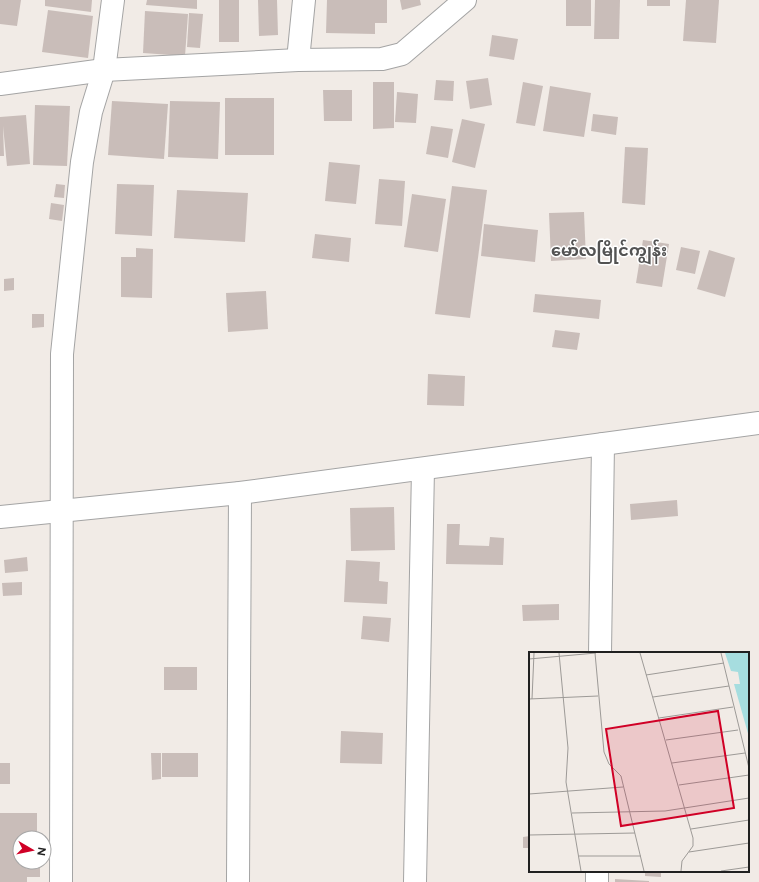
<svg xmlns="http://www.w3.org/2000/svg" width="759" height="882" viewBox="0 0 759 882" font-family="Figtree,'Noto Sans Myanmar',sans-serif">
	<rect width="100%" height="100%" fill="#f1ebe6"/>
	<g fill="#c9bdb9">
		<polygon points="0,0 21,0 17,26 0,24"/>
		<polygon points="45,0 92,0 91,12 45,6"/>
		<polygon points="147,0 197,0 197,9 146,5"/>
		<rect x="219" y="0" width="20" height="42"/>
		<polygon points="258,0 277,0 278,35 259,36"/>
		<polygon points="327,0 387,0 387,23 375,23 375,34 326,33"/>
		<polygon points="400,0 420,0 421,5 402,10"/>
		<rect x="566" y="0" width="25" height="26"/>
		<polygon points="595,0 620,0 619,39 594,39"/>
		<rect x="647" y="0" width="23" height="6"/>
		<polygon points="686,0 719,0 716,43 683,41"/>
		<polygon points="48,10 93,16 88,58 42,52"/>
		<polygon points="145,11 188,14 185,56 143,53"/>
		<polygon points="189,13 203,14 200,48 187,47"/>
		<polygon points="492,35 518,39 514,60 489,56"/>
		<polygon points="488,78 492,105 470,109 466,81"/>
		<polygon points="436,80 454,81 453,101 434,100"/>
		<polygon points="373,82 394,82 394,128 373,129"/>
		<polygon points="523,82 543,86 535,126 516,123"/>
		<polygon points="550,86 591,93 584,137 543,131"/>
		<polygon points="323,90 352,90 352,121 324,121"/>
		<polygon points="397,92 418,94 416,123 395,122"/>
		<rect x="225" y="98" width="49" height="57"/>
		<polygon points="112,101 168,104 164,159 108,155"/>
		<polygon points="170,101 220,102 218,159 168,157"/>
		<polygon points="35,105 70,106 67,166 33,165"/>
		<polygon points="593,114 618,117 616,135 591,131"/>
		<polygon points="26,115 30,164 7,166 3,126 4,156 0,156 0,117"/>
		<polygon points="462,119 485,124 475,168 452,162"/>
		<polygon points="431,126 453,129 448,158 426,154"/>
		<polygon points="625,147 648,148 645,205 622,203"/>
		<polygon points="329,162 360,165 356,204 325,201"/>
		<polygon points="379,179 405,181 402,226 375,224"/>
		<polygon points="56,184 65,185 64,198 54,197"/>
		<polygon points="117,184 154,185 152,236 115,234"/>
		<polygon points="452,186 487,190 470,318 435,314"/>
		<polygon points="177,190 248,193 245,242 174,238"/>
		<polygon points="412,194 446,199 438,252 404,247"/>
		<polygon points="51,203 64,205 62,221 49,219"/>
		<polygon points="584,212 586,259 551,261 549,213"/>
		<polygon points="484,224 538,230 535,262 481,256"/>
		<polygon points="315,234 351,238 349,262 312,258"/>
		<polygon points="643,240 669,244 662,287 636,283"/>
		<polygon points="681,247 700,251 695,274 676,270"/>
		<polygon points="136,248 153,249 152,298 121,297 121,257 136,257"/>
		<polygon points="709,250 735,258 725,297 697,289"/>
		<polygon points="14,278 14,290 4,291 4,279"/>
		<polygon points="266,291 268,329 228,332 226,293"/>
		<polygon points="535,294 601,300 599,319 533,312"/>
		<polygon points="32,314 44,314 44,327 32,328"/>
		<polygon points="555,330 580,333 577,350 552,347"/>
		<polygon points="428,374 465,376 464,406 427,405"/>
		<polygon points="677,500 678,516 631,520 630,504"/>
		<polygon points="394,507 395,550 351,551 350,508"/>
		<polygon points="447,524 460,524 459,545 489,546 490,537 504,538 503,565 446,564"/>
		<polygon points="27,557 28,571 5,573 4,560"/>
		<polygon points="346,560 380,562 379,581 388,582 387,604 344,602"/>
		<polygon points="22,582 22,595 3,596 2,583"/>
		<polygon points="559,604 559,620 523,621 522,605"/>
		<polygon points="363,616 391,618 389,642 361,639"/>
		<rect x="164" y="667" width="33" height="23"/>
		<polygon points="341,731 383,733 382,764 340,763"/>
		<polygon points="151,753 161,753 161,779 152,780"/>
		<rect x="162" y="753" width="36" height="24"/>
		<rect x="0" y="763" width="10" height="21"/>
		<polygon points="0,813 37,813 37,838 20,838 20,862 40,862 40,877 27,877 27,882 0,882"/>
		<polygon points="530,836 530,848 523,848 523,837"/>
		<polygon points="645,871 661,871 661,877 645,876"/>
		<polygon points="615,879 649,881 649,882 615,882"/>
	</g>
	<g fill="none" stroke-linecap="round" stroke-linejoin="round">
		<defs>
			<g id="minor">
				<polyline points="298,60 304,0"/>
				<polyline points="0,84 104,70 298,60 382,59 402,54 465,0"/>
				<polyline points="0,517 240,493 759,423"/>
				<polyline points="600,653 603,444"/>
				<polyline points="61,882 62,354 82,162 91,112 104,70 113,0"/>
				<polyline points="238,882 240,493"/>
				<polyline points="415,882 423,469"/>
				<polyline points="597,882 597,871"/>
			</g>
		</defs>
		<use href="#minor" stroke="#a4a4a4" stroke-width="24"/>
		<use href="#minor" stroke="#fff" stroke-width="22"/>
	</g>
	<g text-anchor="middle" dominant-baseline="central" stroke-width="3" stroke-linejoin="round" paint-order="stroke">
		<g font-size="16" font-weight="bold" fill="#535353" stroke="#fff">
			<text x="609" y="250">မော်လမြိုင်ကျွန်း</text>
		</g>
	</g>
	<g transform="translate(529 652)">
		<rect width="220" height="220" fill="#f1ebe6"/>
		<path d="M196 1H220V85L205 32H211L209 20 202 19Z" fill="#a6dddf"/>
		<path fill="none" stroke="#9d9a97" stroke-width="1" d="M30 1 39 96 37 130 52 219M66 1 75 100 80 112 92 124 115 219M111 1 164 186V194L153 209 152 219M192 1 220 116M0 7 67 1M117 23 195 11M124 45 200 34M0 47 69 44M3 47 5 1M130 66 204 55M137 88 209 78M143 111 216 101M150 133 220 123M0 142 94 135M43 161 136 159 220 146M162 177 220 168M0 183 106 181M160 200 220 191M50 204H112M192 219 220 215"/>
		<path fill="#d00026" fill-opacity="0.15" stroke="#d00026" stroke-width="2" d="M189 59 205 156 92 174 77 77Z"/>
		<rect width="220" height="220" fill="none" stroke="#202020" stroke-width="2"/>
	</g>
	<g transform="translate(32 850) rotate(99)"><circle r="19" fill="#ffffff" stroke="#a6a6a6"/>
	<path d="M0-3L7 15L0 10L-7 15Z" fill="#d00026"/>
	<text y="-6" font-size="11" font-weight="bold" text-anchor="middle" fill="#202020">N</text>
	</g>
</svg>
